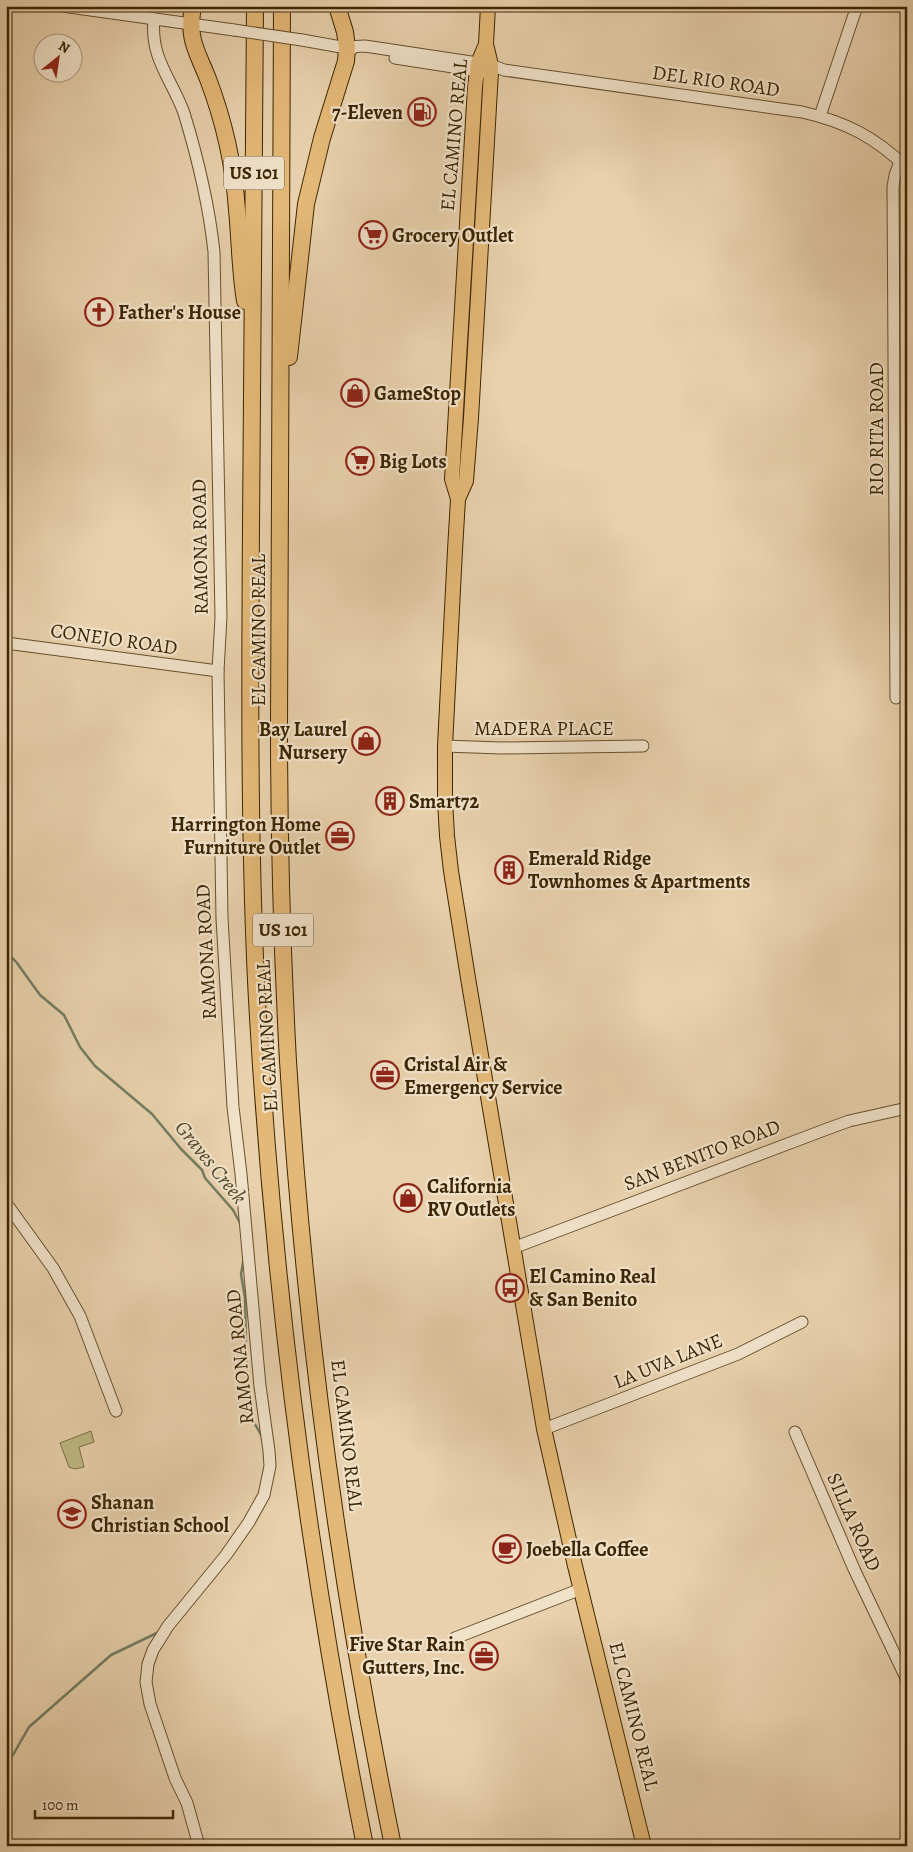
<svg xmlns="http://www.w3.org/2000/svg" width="913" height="1852" viewBox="0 0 913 1852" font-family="Alegreya,serif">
	<rect width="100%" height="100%" fill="#e8d1ac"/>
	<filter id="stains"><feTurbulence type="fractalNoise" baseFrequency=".004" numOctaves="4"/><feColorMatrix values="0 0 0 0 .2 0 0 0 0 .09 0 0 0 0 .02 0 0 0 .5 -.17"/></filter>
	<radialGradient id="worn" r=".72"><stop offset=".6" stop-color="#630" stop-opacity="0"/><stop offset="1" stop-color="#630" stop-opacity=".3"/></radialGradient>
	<polygon fill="#beb984" stroke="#7d6f43" points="91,1431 94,1442 79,1447 84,1467 75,1469 69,1467 60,1443"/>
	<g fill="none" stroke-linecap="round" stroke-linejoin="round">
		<g stroke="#737d63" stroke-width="2.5">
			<polyline points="6,951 17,963 40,995 64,1015 80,1047 95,1066 152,1114 181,1149 202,1170 205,1178 233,1210 240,1223"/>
			<polyline points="244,1258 241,1274 245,1298 247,1393 252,1419 263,1438"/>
			<polyline points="6,1767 29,1727 111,1655 159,1632"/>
		</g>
		<defs>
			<g id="minor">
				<polyline points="62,6 234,30"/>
				<path d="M154 19C150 59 172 79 184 113 198 159 209 205 214 252L221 617 218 671 222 918 233 1107 241 1174 260 1386 269 1451 270 1466 264 1495 249 1522 226 1555 168 1626 153 1650 148 1664 146 1682 150 1704 175 1778 187 1803 199 1846"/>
				<polyline points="302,40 352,49"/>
				<path d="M347 47 365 46 491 65 504 70 802 112C846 122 875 137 907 168"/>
				<polyline points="395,58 485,72"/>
				<polyline points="820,116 857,6"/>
				<polyline points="6,643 218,671"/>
				<polyline points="896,698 893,187 895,175 900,162"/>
				<polyline points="445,746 501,748 643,746"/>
				<polyline points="6,1203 53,1268 80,1316 116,1411"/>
				<polyline points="513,1248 827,1129 849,1121 907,1108"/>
				<polyline points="544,1429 738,1354 802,1322"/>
				<polyline points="795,1432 854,1569 907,1680"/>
				<polyline points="455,1638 581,1589"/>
			</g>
			<g id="major">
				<polyline points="488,6 486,44 491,65 491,72 471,418 466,481 458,499 455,550 445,746 445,800 447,836 451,871 468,978 544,1429 575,1566 644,1846"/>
				<polyline points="458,499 452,479 475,87 478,63 486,44"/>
			</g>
			<g id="highway">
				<path d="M193 6C187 39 197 51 208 79 224 121 234 166 237 210 240 241 240 271 245 301"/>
				<path d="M255 6C254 180 252 353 251 526 250 678 249 829 256 981 271 1272 308 1560 365 1846"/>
				<path d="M282 6 279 727C279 838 282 950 288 1061 304 1324 340 1587 393 1846"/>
				<polyline points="289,357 306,204 322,138 346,61 347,47 345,32 337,6"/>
			</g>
		</defs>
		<use href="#minor" stroke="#67502c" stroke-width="13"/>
		<use href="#major" stroke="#3c2502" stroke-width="16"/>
		<use href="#highway" stroke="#3c2502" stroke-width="18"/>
		<use href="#minor" stroke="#f0e1c9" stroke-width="11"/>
		<use href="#major" stroke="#e4b876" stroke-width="14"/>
		<use href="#highway" stroke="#e4b876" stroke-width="16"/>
		<defs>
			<polyline id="minor-bridge" points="234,30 302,40"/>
		</defs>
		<use href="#minor-bridge" stroke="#67502c" stroke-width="13" stroke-linecap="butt"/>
		<use href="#minor-bridge" stroke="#f0e1c9" stroke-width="11"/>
	</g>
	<defs>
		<symbol id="fuel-ring" viewBox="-11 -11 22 22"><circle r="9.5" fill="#f0e1c9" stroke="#8f2418" stroke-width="1.5"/><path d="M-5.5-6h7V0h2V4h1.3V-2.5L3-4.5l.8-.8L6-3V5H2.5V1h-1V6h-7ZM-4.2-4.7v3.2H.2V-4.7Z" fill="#8f2418"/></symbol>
		<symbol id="supermarket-ring" viewBox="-11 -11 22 22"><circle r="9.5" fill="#f0e1c9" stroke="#8f2418" stroke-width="1.5"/><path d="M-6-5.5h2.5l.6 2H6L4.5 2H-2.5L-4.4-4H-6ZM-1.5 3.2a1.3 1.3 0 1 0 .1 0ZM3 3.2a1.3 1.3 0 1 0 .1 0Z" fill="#8f2418"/></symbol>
		<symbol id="church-ring" viewBox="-11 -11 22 22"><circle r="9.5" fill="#f0e1c9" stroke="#8f2418" stroke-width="1.5"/><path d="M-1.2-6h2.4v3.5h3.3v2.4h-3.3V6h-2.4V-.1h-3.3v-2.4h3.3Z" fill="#8f2418"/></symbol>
		<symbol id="shop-ring" viewBox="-11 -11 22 22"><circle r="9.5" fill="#f0e1c9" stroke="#8f2418" stroke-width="1.5"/><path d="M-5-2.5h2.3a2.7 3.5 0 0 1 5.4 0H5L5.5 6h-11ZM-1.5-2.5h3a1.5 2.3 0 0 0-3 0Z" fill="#8f2418"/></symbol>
		<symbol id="building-ring" viewBox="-11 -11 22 22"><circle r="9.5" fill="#f0e1c9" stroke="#8f2418" stroke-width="1.5"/><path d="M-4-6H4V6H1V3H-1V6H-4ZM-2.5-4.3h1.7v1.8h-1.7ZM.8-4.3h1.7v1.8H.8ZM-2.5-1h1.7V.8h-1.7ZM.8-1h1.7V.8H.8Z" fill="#8f2418"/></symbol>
		<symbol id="office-ring" viewBox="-11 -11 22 22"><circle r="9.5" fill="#f0e1c9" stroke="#8f2418" stroke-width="1.5"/><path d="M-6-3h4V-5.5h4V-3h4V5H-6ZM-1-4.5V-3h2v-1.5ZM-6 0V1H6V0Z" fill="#8f2418"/></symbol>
		<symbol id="bus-ring" viewBox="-11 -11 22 22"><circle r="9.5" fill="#f0e1c9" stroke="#8f2418" stroke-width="1.5"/><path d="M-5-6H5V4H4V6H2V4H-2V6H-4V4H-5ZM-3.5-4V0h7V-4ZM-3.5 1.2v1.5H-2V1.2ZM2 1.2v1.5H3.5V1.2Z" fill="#8f2418"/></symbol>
		<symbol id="school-ring" viewBox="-11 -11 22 22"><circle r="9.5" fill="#f0e1c9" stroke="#8f2418" stroke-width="1.5"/><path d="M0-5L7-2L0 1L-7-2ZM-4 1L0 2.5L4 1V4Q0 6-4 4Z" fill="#8f2418"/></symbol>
		<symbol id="cafe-ring" viewBox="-11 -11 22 22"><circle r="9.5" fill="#f0e1c9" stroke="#8f2418" stroke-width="1.5"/><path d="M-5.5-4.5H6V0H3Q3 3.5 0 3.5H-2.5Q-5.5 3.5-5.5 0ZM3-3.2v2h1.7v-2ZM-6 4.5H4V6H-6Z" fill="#8f2418"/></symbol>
	</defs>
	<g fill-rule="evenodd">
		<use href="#fuel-ring" x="406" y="96" width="32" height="32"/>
		<use href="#supermarket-ring" x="357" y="219" width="32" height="32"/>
		<use href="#church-ring" x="83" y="296" width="32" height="32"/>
		<use href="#shop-ring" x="339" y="377" width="32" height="32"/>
		<use href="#supermarket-ring" x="344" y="445" width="32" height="32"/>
		<use href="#shop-ring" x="350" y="725" width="32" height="32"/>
		<use href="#building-ring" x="374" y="785" width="32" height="32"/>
		<use href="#office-ring" x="324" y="820" width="32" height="32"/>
		<use href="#building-ring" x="493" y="854" width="32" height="32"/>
		<use href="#office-ring" x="369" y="1059" width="32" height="32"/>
		<use href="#shop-ring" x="392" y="1182" width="32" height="32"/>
		<use href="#bus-ring" x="494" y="1272" width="32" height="32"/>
		<use href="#school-ring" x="56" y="1498" width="32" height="32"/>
		<use href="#cafe-ring" x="491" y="1533" width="32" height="32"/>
		<use href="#office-ring" x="468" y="1640" width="32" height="32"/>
	</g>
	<g text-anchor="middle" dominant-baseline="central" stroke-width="4.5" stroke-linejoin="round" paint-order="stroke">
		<g fill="#f0e1c9" stroke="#725d3e" stroke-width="1">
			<rect x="224" y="156.5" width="60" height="33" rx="4"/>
			<rect x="253" y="913.5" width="60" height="33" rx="4"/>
		</g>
		<g font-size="19" font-weight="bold" fill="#3c2502">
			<text x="254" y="173">US 101</text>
			<text x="283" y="930">US 101</text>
		</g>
		<g font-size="20" fill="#3c2502" stroke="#f0e1c9">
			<text transform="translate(716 81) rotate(8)">DEL RIO ROAD</text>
			<text transform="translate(454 135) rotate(-85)">EL CAMINO REAL</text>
			<text transform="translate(876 429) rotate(-90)">RIO RITA ROAD</text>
			<text transform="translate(200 547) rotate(-91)">RAMONA ROAD</text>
			<text transform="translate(258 630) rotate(-90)">EL CAMINO REAL</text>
			<text transform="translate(114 639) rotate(8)">CONEJO ROAD</text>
			<text x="544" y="728">MADERA PLACE</text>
			<text transform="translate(206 952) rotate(-93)">RAMONA ROAD</text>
			<text transform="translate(267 1036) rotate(-93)">EL CAMINO REAL</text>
			<text transform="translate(702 1155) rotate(-21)">SAN BENITO ROAD</text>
			<text transform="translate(240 1357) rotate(-96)">RAMONA ROAD</text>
			<text transform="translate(668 1361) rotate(-22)">LA UVA LANE</text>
			<text transform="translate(347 1435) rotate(83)">EL CAMINO REAL</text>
			<text transform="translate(854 1522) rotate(66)">SILLA ROAD</text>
			<text transform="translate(634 1716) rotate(76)">EL CAMINO REAL</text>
		</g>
		<g font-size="20" font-weight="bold" fill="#3c2502" stroke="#f0e1c9" text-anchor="start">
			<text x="403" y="112" text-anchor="end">7-Eleven</text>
			<text x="392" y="235">Grocery Outlet</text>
			<text x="118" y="312">Father's House</text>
			<text x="374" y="393">GameStop</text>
			<text x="379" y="461">Big Lots</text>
			<text x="347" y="729" text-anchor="end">Bay Laurel<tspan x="347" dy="23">Nursery</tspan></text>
			<text x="409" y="801">Smart72</text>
			<text x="321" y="824" text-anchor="end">Harrington Home<tspan x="321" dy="23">Furniture Outlet</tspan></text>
			<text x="528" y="858">Emerald Ridge<tspan x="528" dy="23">Townhomes &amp; Apartments</tspan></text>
			<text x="404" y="1064">Cristal Air &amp;<tspan x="404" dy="23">Emergency Service</tspan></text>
			<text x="427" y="1186">California<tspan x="427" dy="23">RV Outlets</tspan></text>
			<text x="529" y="1276">El Camino Real<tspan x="529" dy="23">&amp; San Benito</tspan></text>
			<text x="91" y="1502">Shanan<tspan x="91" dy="23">Christian School</tspan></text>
			<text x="526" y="1549">Joebella Coffee</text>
			<text x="465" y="1644" text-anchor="end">Five Star Rain<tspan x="465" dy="23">Gutters, Inc.</tspan></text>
		</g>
		<g font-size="21" font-style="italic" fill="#534a2a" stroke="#f0e1c9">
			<text transform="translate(211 1162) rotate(51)">Graves Creek</text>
		</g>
	</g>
	<rect width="913" height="1852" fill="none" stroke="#e8d1ac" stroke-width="25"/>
	<rect x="8" y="8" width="898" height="1837" fill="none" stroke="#3c2502" stroke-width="2.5"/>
	<rect x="12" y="12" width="888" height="1827" fill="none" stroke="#3c2502"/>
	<g transform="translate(58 58) rotate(30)"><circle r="24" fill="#f0e1c9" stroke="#a89679"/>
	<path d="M0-4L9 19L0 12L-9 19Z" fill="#8f2418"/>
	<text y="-8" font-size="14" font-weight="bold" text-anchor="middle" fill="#3c2502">N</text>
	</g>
	<path d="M35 1810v8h138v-8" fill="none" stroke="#3c2502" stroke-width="2.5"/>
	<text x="42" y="1810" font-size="15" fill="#3c2502" stroke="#f0e1c9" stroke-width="4" paint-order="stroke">100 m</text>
	<rect width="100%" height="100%" filter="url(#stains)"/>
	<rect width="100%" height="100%" fill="url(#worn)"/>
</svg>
